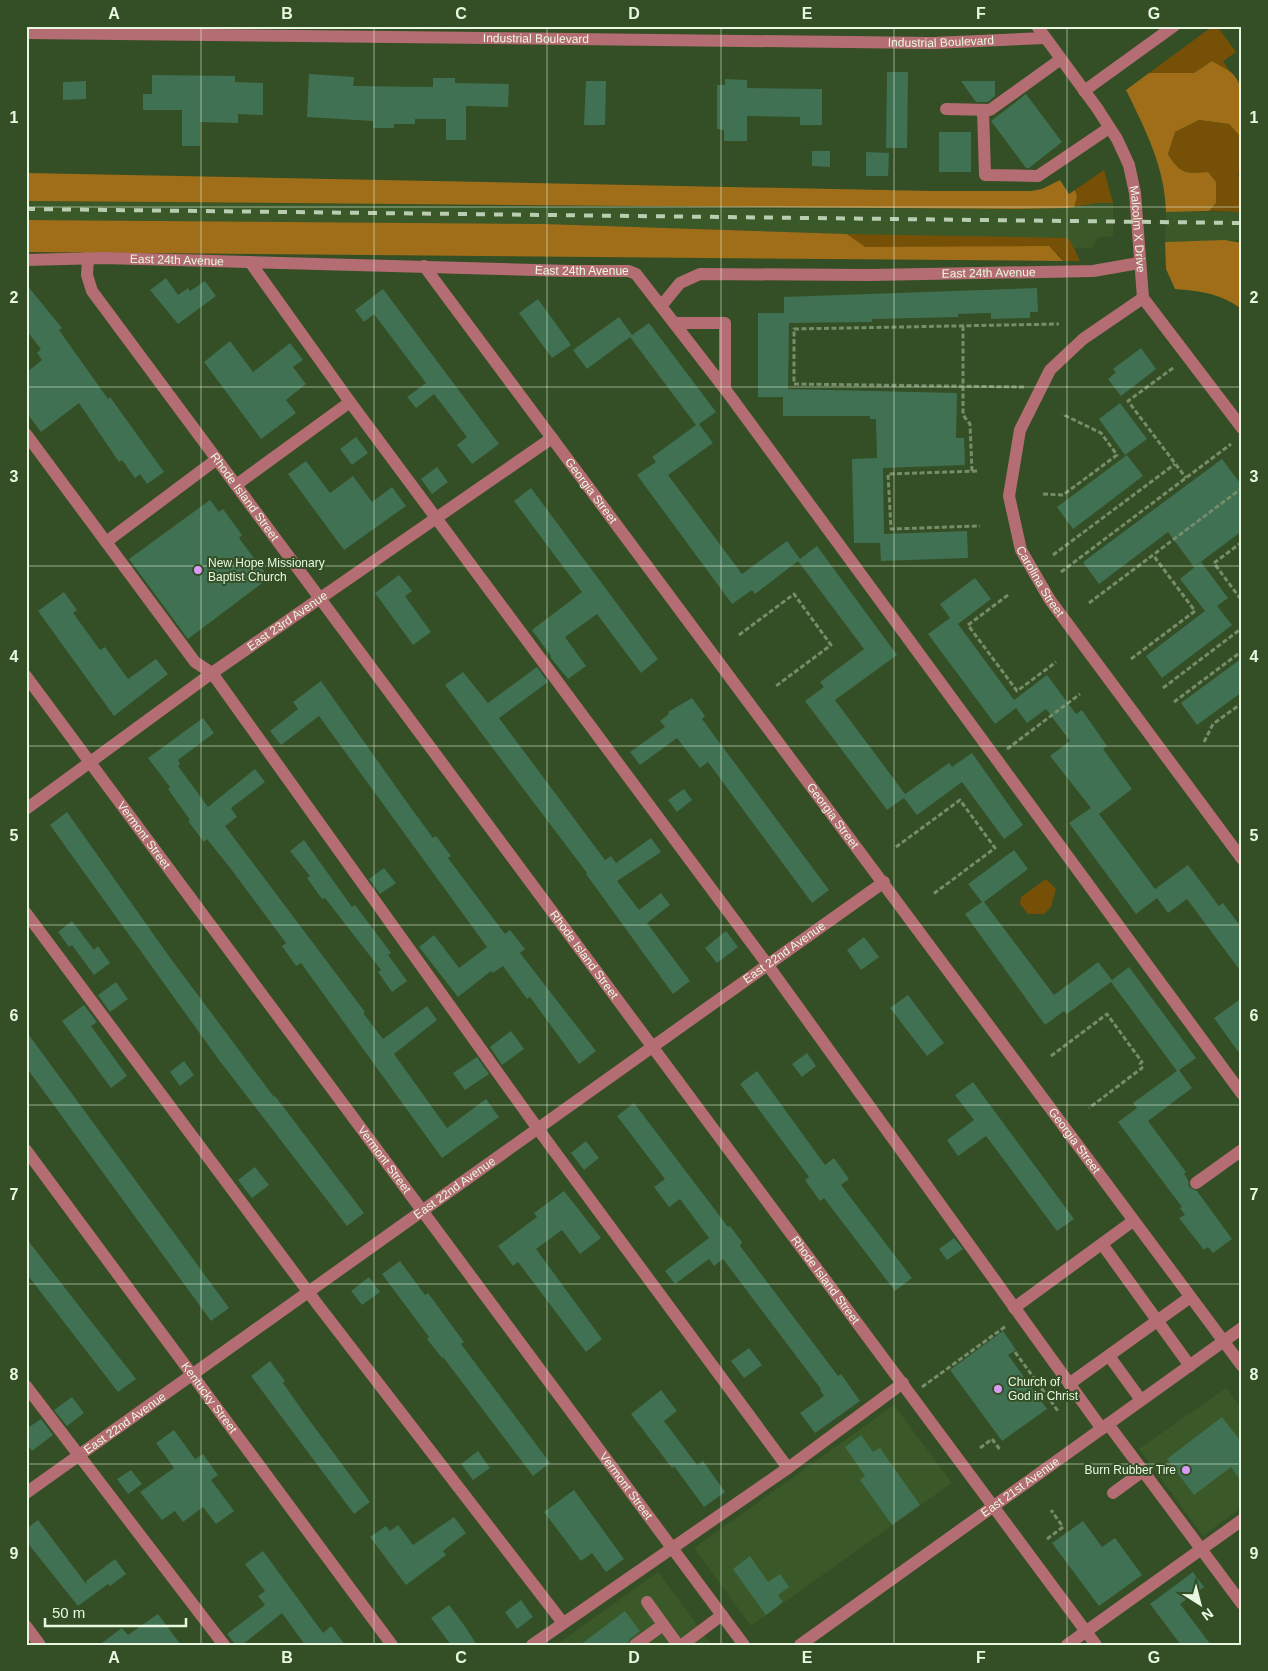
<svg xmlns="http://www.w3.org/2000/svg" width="1268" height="1671" viewBox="0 0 1268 1671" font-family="Arial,sans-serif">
	<rect width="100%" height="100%" fill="#344e25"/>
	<g fill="#3b5829">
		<polygon points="26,201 761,209 1067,208 1097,203 1113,203 1113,236 1098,238 1092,248 1074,248 1071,242 1066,238 971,238 544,224 26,220"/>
		<polygon points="1166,212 1242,212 1242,240 1165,242"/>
		<polygon points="1226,1388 1242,1409 1242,1507 1203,1536 1139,1449"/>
		<polygon points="894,1405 952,1483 751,1626 694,1548"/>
		<polygon points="658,1572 712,1645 556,1645"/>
	</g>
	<g fill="#775007">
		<polygon points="1213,26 1217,26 1236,52 1223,61 1230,72 1224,70 1212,61 1194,73 1149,73"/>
		<path d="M1199 120 1229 124 1242 138V164L1238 174 1242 182V212L1209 211 1216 203 1208 172C1186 174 1180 174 1168 154L1175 132Z"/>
		<polygon points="1104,170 1113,203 1097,203 1074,207 1077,197 1075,190"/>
		<polygon points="847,234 1067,238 1071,242 1080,261 1063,261 1058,254 864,247"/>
		<polygon points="1046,879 1056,889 1051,907 1044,914 1028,914 1020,904 1021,897"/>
	</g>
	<g fill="#a06e19">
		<path d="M1212 61C1218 65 1227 69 1232 73 1248 89 1242 117 1242 138L1229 124 1199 120 1175 132 1168 154C1180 174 1186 174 1208 172L1216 182V203L1209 211 1166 212C1165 167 1145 129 1126 90L1149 73H1194Z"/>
		<polygon points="26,173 932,191 1031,191 1042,189 1060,180 1069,194 1075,190 1077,197 1074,207 1067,208 1017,209 26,201"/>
		<polygon points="26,220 544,224 847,234 865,247 1049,246 1063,261 26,252"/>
		<path d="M1225 240 1242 243V305L1239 307C1217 293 1201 291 1175 289L1166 269 1165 242Z"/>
	</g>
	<g fill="#407152">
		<polygon points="887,72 908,72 907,148 886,148"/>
		<polygon points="309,74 354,77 353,86 433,87 433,78 455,78 455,83 509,84 508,107 466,106 466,140 446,140 446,119 415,119 415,124 394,124 394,128 373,128 373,121 307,117"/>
		<polygon points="152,75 235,76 235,82 263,83 263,115 238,114 238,123 200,122 200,146 182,146 182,110 143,110 143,94 152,94"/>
		<polygon points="725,79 747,80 747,88 822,89 822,125 800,125 800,117 747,116 747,141 724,141 724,130 717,129 717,85 725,85"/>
		<polygon points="86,81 86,99 63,100 63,82"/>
		<polygon points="586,81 606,81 605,125 584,125"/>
		<polygon points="961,81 995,81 995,96 988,102 976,102"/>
		<polygon points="1026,94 1062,142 1029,168 1026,168 991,121"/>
		<rect x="939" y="132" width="32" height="40"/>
		<polygon points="812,151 830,151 830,167 812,166"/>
		<polygon points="866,152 889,153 888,176 866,176"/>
		<polygon points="166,278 178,295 188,288 190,291 205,281 216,296 178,324 150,290"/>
		<polygon points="26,284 62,328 59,330 108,399 110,397 164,472 147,484 140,474 135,478 122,460 119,462 79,403 41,432 26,412 26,373 42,360 37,353 41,349 26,330"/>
		<polygon points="1037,288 1038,312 1030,312 1030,318 991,319 991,313 958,314 958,317 872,319 872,322 789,323 788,389 957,393 956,438 964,438 965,465 883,468 884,534 967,531 968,558 881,561 880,543 854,543 852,459 877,458 876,419 870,419 870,416 783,416 783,397 758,397 758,313 784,313 784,297"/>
		<polygon points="383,289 499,444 472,464 457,445 467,437 434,394 416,408 407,397 426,383 374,314 364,322 355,310"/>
		<polygon points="538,299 571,345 552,358 519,313"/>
		<polygon points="619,317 632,335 649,323 716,412 699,424 713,443 668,475 742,574 787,541 800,559 817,546 897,655 835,700 905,794 949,763 952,767 972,753 1023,825 1004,839 962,782 917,815 904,798 887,810 805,701 824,687 820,682 864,649 798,561 755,594 752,590 732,604 637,475 656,462 652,457 696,425 630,337 587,369 573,350"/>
		<polygon points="230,341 253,372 290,343 303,360 293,367 306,384 286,400 296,413 261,439 204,362"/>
		<polygon points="1141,348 1156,369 1121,396 1108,379 1116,372 1113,369"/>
		<polygon points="1120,403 1147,439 1125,455 1099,419"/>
		<polygon points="356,437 368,453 352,465 340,449"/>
		<polygon points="1127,455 1143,476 1073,529 1057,507"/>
		<polygon points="1222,459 1242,486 1242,531 1194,567 1168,532 1099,584 1083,562"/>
		<polygon points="306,461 330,493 353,476 372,502 392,487 406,506 344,550 288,474"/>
		<polygon points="437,467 448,482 432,494 421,479"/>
		<polygon points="531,488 658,659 641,673 597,614 565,637 586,666 568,679 550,657 551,656 532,630 582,592 514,501"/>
		<polygon points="210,500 219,512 223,509 242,535 239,538 269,578 188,639 129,559"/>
		<polygon points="1201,562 1228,598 1217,606 1232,625 1162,678 1146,656 1205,611 1180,579"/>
		<polygon points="399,575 412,591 405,596 431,632 413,645 375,593"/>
		<polygon points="975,578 991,599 958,624 1014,700 1047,675 1076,714 1082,710 1107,746 1103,749 1132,789 1099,814 1155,889 1188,865 1219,906 1223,903 1242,928 1242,973 1187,899 1168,913 1157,898 1136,914 1069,823 1091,808 1050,756 1070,741 1046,709 1027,723 1016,708 995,724 928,634 950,618 940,604"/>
		<polygon points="64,592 77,610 73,613 100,650 105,647 128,679 156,659 168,674 114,716 38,611"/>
		<polygon points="1242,658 1242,692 1197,725 1181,703"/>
		<polygon points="537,667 548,682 499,718 605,860 611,856 616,863 651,838 661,852 617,881 639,910 661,893 670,905 647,923 690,981 673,994 586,874 587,873 445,685 463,672 488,703"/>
		<polygon points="321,681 411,808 433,838 436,836 451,856 448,858 505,934 510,930 525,949 520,953 596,1051 579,1064 530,997 527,999 503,966 493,973 491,971 458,997 419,947 434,935 459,968 487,947 319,716 281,745 270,731 298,709 293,702"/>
		<polygon points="692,698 705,716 702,719 829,890 812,903 708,762 700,768 677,738 640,765 630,752 665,727 660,721 669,714 668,712"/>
		<polygon points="203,718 214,733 178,760 180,764 178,766 208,807 255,769 265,782 231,808 237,817 225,826 365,1012 363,1013 383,1039 427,1006 437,1020 394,1054 447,1128 486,1099 499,1117 442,1158 301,963 296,966 282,946 286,943 231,869 207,839 204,842 188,821 190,820 168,789 170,787 148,758"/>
		<polygon points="684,789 692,800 677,812 668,800"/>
		<polygon points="67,812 171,959 274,1097 275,1096 364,1213 347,1226 219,1060 50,825"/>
		<polygon points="304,840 352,907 355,905 391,953 388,955 407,981 392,992 378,972 381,970 325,898 322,899 307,878 310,876 290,851"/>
		<polygon points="1014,850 1028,869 984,902 1054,995 1098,962 1112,980 1129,967 1196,1058 1179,1070 1192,1088 1148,1121 1186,1172 1184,1174 1188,1180 1189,1187 1197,1191 1232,1239 1213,1253 1208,1247 1204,1250 1179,1218 1185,1215 1180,1208 1182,1207 1118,1122 1137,1108 1133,1103 1177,1071 1111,982 1067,1014 1064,1011 1045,1025 965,914 982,902 968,884"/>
		<polygon points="384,868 396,883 380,894 369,879"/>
		<polygon points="72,921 94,950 98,946 110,963 94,975 72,945 69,947 58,932"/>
		<polygon points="726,931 738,947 717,963 705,948"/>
		<polygon points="864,937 879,957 861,970 847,950"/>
		<polygon points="116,982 128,999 110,1012 98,995"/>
		<polygon points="908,995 944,1043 927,1056 890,1008"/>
		<polygon points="1242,998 1242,1057 1214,1018"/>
		<polygon points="84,1005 97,1022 91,1026 127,1076 111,1088 62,1021"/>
		<polygon points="26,1031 229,1308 211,1321 26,1067"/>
		<polygon points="511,1031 524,1049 502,1065 490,1047"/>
		<polygon points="807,1053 816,1066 802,1077 792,1064"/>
		<polygon points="477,1057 489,1074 465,1090 453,1073"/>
		<polygon points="184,1061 194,1075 180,1086 170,1072"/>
		<polygon points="757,1071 825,1165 834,1158 849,1179 841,1185 912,1278 895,1291 824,1198 820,1201 805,1180 809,1177 740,1084"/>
		<polygon points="973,1082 1074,1219 1057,1231 986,1136 958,1156 947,1140 974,1120 955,1095"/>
		<polygon points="634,1103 728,1227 730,1226 742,1242 740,1246 820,1352 838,1376 841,1374 860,1401 815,1433 800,1413 824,1396 820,1390 821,1389 723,1259 714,1266 709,1259 675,1284 665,1271 709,1238 680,1199 669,1207 654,1187 665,1179 617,1116"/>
		<polygon points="586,1141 599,1158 584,1170 571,1153"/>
		<polygon points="255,1167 269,1185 252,1198 238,1180"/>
		<polygon points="564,1191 601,1238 580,1254 562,1230 536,1249 602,1339 586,1352 518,1262 513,1266 498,1246 537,1217 534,1213"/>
		<polygon points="26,1238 136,1379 118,1392 26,1273"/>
		<polygon points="954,1238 963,1249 947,1260 939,1249"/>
		<polygon points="400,1261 425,1295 428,1293 464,1342 461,1344 550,1463 533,1476 443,1357 442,1358 427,1339 429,1337 382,1274"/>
		<polygon points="369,1277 380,1292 362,1305 351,1291"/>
		<polygon points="1003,1331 1016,1350 1008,1355 1047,1409 1002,1441 950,1370"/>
		<polygon points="749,1348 762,1365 744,1378 731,1361"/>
		<polygon points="270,1361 285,1381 283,1383 304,1413 370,1502 354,1514 251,1376"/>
		<polygon points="661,1390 677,1411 664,1421 697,1465 703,1461 725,1492 704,1507 674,1466 672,1468 631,1414"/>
		<polygon points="72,1397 84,1413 67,1426 54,1410"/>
		<polygon points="1222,1417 1242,1443 1242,1482 1231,1467 1194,1495 1167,1459"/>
		<polygon points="41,1419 53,1435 32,1451 26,1443 26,1429"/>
		<polygon points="174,1430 195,1459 203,1454 218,1475 211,1480 234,1511 216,1524 203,1507 183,1522 175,1511 162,1520 140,1492 174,1468 156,1443"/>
		<polygon points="861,1435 873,1452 880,1448 920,1505 892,1525 860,1480 865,1476 845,1447"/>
		<polygon points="478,1451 490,1468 473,1480 461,1464"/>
		<polygon points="131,1470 142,1484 128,1494 117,1479"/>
		<polygon points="574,1490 624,1559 606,1572 592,1553 581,1561 544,1512"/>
		<polygon points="454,1517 466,1533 443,1551 446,1555 406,1585 370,1537 386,1526 390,1531 398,1525 413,1545"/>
		<polygon points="38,1520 87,1585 86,1581 115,1559 126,1574 110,1586 108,1584 78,1606 26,1541 26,1529"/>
		<polygon points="1083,1521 1102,1547 1115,1538 1142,1575 1099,1606 1052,1543"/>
		<polygon points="263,1551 323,1633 331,1626 345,1645 305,1645 282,1613 242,1645 236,1645 227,1634 265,1605 258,1596 265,1591 245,1564"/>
		<polygon points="750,1556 768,1582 780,1574 789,1587 778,1595 783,1602 766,1615 733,1569"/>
		<polygon points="1193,1572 1204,1587 1180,1604 1211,1645 1181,1645 1150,1604"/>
		<polygon points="521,1600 533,1617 517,1629 505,1612"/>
		<polygon points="449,1605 464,1625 477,1645 451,1645 431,1618"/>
		<polygon points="625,1611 640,1631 630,1639 627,1645 580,1645"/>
		<polygon points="158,1614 181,1645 99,1645 122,1628 128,1635"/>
	</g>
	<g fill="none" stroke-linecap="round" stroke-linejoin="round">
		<g stroke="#768d6a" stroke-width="3" stroke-dasharray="5 2.5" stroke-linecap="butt">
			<polyline points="963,326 963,415 970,424 972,471"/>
			<polyline points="1173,368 1128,401 1186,478"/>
			<polyline points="1024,387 794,384 794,329 1059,324"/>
			<polyline points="977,471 888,474 891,529 980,526"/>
			<polyline points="1043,494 1063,495 1117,455 1101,433 1062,414"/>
			<polyline points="1242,542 1214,563 1242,601"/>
			<polyline points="1053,555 1175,464"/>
			<polyline points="1061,572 1231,444"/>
			<polyline points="1008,595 968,625 1017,691 1056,662"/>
			<polyline points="1089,603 1242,488"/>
			<polyline points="739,635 794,594 831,645 776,686"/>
			<polyline points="1131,659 1195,611 1153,555"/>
			<polyline points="1163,688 1242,628"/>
			<polyline points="1174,702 1242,651"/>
			<polyline points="1204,742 1213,724 1242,703"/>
			<polyline points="1007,749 1080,694"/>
			<polyline points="896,847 960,800 995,848 932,895"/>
			<polyline points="1051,1056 1107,1014 1142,1062 1140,1064 1142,1068 1089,1108"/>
			<polyline points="1015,1352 1058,1411"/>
			<polyline points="922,1387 1006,1326"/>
			<polyline points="980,1448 992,1439 1001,1451"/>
			<polyline points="1047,1539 1063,1527 1051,1510"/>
		</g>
		<g stroke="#b46d72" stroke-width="12">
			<path id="s1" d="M1037 26 1097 108 1117 139 1129 165 1135 193 1143 298 1242 428"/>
			<path id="s2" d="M26 33 933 43 1045 38"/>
			<polyline points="1084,91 1174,26"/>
			<polyline points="946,109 990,110 1061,59"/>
			<polyline points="983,110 985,175 1038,176 1109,128"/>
			<path id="s3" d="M88 258 87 275 92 291 1096 1645"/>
			<path id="s4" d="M26 260 104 258 571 271H629L636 274 725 389 1242 1094"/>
			<polyline points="250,262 350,402 767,964 1102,1429"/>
			<path id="s5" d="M424 266 1242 1366"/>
			<path id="s6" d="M1143 298 1083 339 1050 370 1020 430 1009 496 1021 550 1050 600 1242 859"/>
			<path id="s7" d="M662 305 680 283 700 274 870 275 1093 271 1139 263"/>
			<polyline points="676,323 725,323 725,389"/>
			<polyline points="26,434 195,662 212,673 538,1129 788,1468"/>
			<polyline points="236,485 350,402"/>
			<polyline points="106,542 217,459"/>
			<path id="s8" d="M26 676 744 1645"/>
			<path id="s9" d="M26 809 212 673 552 438"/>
			<polyline points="26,913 318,1305 563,1623"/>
			<path id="s10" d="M26 1150 392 1645"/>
			<polyline points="1196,1183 1242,1150"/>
			<polyline points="1102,1244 1190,1366"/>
			<polyline points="1014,1308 1133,1221"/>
			<polyline points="1109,1356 1141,1400"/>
			<polyline points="1069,1384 1189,1298"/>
			<polyline points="26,1386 224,1645"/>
			<polyline points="1108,1424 1242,1604"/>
			<path id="s11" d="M26 1493C313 1291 597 1084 884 882"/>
			<polyline points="1113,1493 1143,1471"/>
			<polyline points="647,1602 678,1645"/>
			<polyline points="26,1626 40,1645"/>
			<polyline points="532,1645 788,1468 903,1383"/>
			<polyline points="635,1645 663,1625"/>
			<polyline points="682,1645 722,1615"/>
			<path id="s12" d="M800 1645 1242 1328"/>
			<polyline points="1067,1645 1242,1520"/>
		</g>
		<polyline stroke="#bacdb0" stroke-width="4" stroke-dasharray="9 9" stroke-linecap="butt" points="26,209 1242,223"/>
	</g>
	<path fill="none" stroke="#e9f9e1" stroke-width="1" stroke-opacity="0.55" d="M201 26V1645M374 26V1645M547 26V1645M721 26V1645M894 26V1645M1067 26V1645M26 207H1242M26 387H1242M26 566H1242M26 746H1242M26 925H1242M26 1105H1242M26 1284H1242M26 1464H1242"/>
	<g fill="#da9af6" stroke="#344e25" stroke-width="2">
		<circle cx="198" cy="570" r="5"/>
		<circle cx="998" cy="1389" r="5"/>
		<circle cx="1186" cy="1470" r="5"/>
	</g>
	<g text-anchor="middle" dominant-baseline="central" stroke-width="4" stroke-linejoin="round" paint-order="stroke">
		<g font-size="12" fill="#e9f9e1" stroke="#344e25">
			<text stroke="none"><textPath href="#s2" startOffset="510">Industrial Boulevard</textPath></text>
			<text stroke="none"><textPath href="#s2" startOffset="915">Industrial Boulevard</textPath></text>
			<text stroke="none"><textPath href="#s1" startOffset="232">Malcolm X Drive</textPath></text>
			<text stroke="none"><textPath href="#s4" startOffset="151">East 24th Avenue</textPath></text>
			<text stroke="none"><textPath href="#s4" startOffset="556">East 24th Avenue</textPath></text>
			<text stroke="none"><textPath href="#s7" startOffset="339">East 24th Avenue</textPath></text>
			<text stroke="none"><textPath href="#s5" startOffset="280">Georgia Street</textPath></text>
			<text stroke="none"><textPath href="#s3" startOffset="290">Rhode Island Street</textPath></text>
			<text stroke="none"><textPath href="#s6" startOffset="344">Carolina Street</textPath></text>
			<text stroke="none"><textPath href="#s9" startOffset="322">East 23rd Avenue</textPath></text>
			<text stroke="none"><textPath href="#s5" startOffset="685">Georgia Street</textPath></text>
			<text stroke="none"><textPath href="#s8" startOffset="198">Vermont Street</textPath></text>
			<text stroke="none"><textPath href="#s11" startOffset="931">East 22nd Avenue</textPath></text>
			<text stroke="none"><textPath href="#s3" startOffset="860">Rhode Island Street</textPath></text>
			<text stroke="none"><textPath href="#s5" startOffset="1090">Georgia Street</textPath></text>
			<text stroke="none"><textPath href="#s8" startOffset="602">Vermont Street</textPath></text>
			<text stroke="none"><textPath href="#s11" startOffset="526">East 22nd Avenue</textPath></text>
			<text stroke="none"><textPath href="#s3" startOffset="1265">Rhode Island Street</textPath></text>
			<text stroke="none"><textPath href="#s10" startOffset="308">Kentucky Street</textPath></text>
			<text stroke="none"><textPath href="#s11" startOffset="121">East 22nd Avenue</textPath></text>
			<text stroke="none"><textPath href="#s8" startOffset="1008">Vermont Street</textPath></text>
			<text stroke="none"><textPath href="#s12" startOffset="271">East 21st Avenue</textPath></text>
		</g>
		<g font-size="12" fill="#e9f9e1" stroke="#344e25" text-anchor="start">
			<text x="208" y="563">New Hope Missionary<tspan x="208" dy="14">Baptist Church</tspan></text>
			<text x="1008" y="1382">Church of<tspan x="1008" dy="14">God in Christ</tspan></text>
			<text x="1176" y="1470" text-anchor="end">Burn Rubber Tire</text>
		</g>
	</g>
	<rect width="1268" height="1671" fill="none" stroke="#344e25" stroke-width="55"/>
	<g transform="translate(1200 1604) rotate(144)" stroke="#344e25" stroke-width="4" paint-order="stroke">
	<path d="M0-4L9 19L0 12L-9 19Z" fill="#e9f9e1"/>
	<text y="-8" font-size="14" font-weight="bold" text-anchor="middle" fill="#e9f9e1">N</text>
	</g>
	<path d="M45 1618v8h141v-8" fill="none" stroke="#e9f9e1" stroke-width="2.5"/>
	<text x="52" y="1618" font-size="15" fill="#e9f9e1" stroke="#344e25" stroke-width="4" paint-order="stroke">50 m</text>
	<rect x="28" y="28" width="1212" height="1616" fill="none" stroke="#e9f9e1" stroke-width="2"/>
	<g font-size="16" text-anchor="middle" font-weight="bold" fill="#e9f9e1">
		<text x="114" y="19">A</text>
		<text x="287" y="19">B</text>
		<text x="461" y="19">C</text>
		<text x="634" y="19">D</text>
		<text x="807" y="19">E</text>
		<text x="981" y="19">F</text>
		<text x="1154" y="19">G</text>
		<text x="14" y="123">1</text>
		<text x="1254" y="123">1</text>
		<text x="14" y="303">2</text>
		<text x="1254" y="303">2</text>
		<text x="14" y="482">3</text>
		<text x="1254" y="482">3</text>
		<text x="14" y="662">4</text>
		<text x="1254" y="662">4</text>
		<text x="14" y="841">5</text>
		<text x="1254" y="841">5</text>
		<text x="14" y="1021">6</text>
		<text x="1254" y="1021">6</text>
		<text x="14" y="1200">7</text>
		<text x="1254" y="1200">7</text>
		<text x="14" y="1380">8</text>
		<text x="1254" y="1380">8</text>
		<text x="14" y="1559">9</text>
		<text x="1254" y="1559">9</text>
		<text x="114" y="1663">A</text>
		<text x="287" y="1663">B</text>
		<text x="461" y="1663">C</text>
		<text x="634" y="1663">D</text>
		<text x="807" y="1663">E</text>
		<text x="981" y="1663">F</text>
		<text x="1154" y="1663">G</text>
	</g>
</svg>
